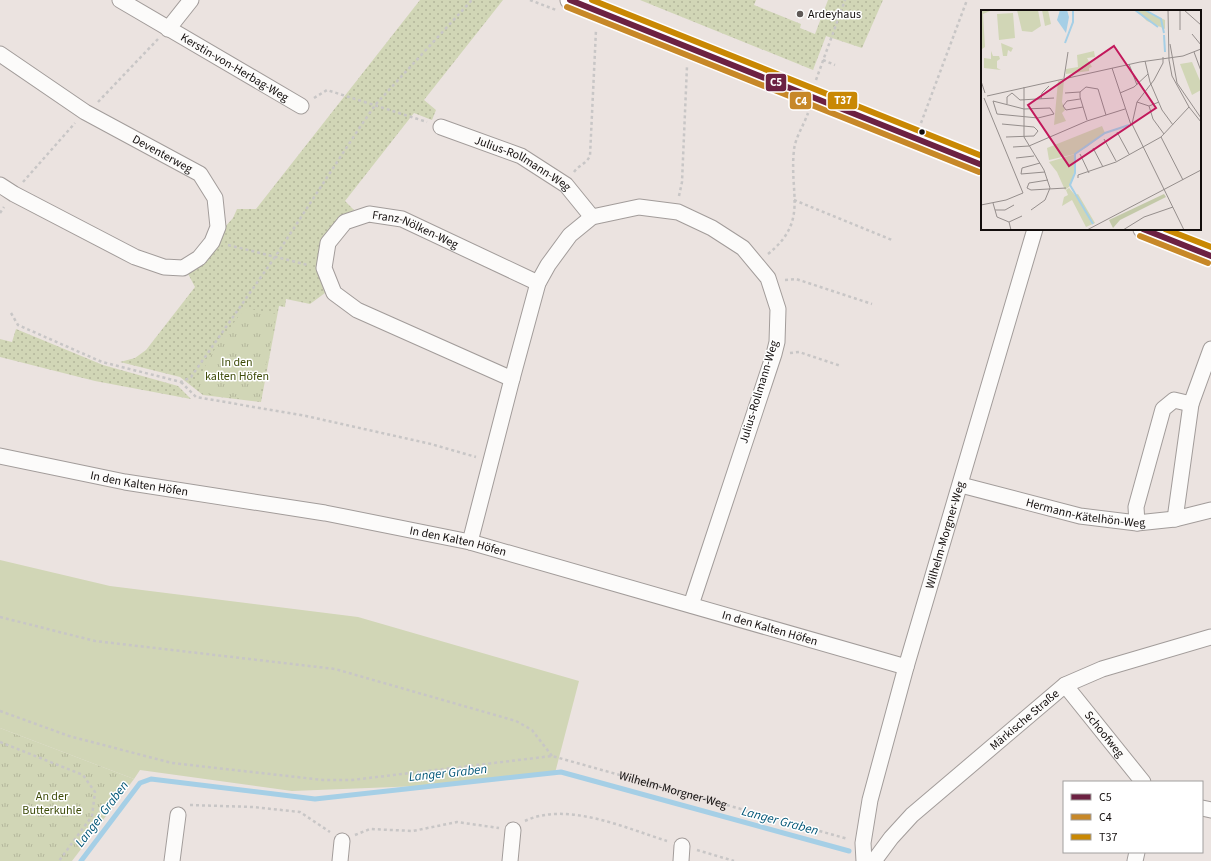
<svg xmlns="http://www.w3.org/2000/svg" width="1211" height="861" viewBox="0 0 1211 861" font-family="'Source Sans 3',sans-serif">
	<defs>
		<pattern id="grass-dots" width="8" height="8" patternUnits="userSpaceOnUse"><rect width="8" height="8" fill="#d1d6b6"/><path d="M2 2h.1M6 6h.1" fill="none" stroke="#b3b69b" stroke-width="1.8" stroke-linecap="round"/></pattern>
		<pattern id="park-tufts" width="24" height="20" patternUnits="userSpaceOnUse"><rect width="24" height="20" fill="#d1d6b6"/><path d="M3 7l-1-3M5 7V3M7 7l1-3M15 17l-1-3M17 17v-4M19 17l1-3" fill="none" stroke="#b3b69b"/></pattern>
	</defs>
	<rect width="100%" height="100%" fill="#ebe3e0"/>
	<g fill="url(#grass-dots)">
		<polygon points="420,0 503,0 424,100 436,110 432,120 414,113 345,201 354,210 336,222 318,271 325,293 310,304 286,299 285,307 279,306 261,402 203,395 180,377 120,362 135,358 146,350 195,287 186,270 233,218 237,209 256,209"/>
		<polygon points="640,0 756,0 754,5 801,24 800,28 815,34 828,0 883,0 862,48 826,36 813,70"/>
		<polygon points="16,329 103,365 178,386 191,399 95,381 0,357 0,339 12,342"/>
	</g>
	<g fill="url(#park-tufts)">
		<path d="M245 308 276 314 259 401 203 393 198 388C202 361 229 330 245 308Z"/>
		<polygon points="0,728 134,779 72,861 0,861"/>
	</g>
	<polygon fill="#d1d6b6" points="0,560 110,586 358,617 579,681 555,773 445,785 292,791 140,770 134,779 0,728"/>
	<g fill="none" stroke-linecap="round" stroke-linejoin="round">
		<polyline stroke="#a5cfe6" stroke-width="5" points="81,861 140,783 151,779 315,799 561,772 849,851"/>
		<defs>
			<g id="minor">
				<path id="s2" d="M120 0 301 106"/>
				<polyline points="168,29 191,0"/>
				<path id="s3" d="M0 54 85 112 200 174 215 198 218 227 212 242 199 258 183 268 164 267 135 257 14 194 0 185"/>
				<path id="s4" d="M441 127 521 156 566 185 592 217"/>
				<path id="s5" d="M512 379 357 310 334 293 324 268 328 243 345 222 369 214 402 219 538 283"/>
				<path id="s6" d="M0 456 125 482 325 513 470 542 906 667"/>
				<path id="s7" d="M961 485 1080 516 1137 523 1175 519 1211 510"/>
				<polyline points="1175,519 1191,404 1211,349"/>
				<polyline points="1137,523 1136,507 1163,409 1174,400 1191,404"/>
				<polyline points="470,542 512,379 538,283 548,265 570,235 592,217 639,207 678,212 712,228 743,248 768,278 778,309 777,342 774,354 691,605"/>
				<path id="s8" d="M1065 685 1143 782"/>
				<polyline points="1202,808 1211,810"/>
				<polyline points="172,861 178,815"/>
				<polyline points="340,861 342,841"/>
				<polyline points="510,861 513,830"/>
				<polyline points="681,861 682,846"/>
				<path id="s9" d="M864 861 863 843 870 800 906 667 1035 229"/>
				<path id="s10" d="M874 861 891 838 912 815 1065 685 1102 669 1211 637"/>
				<polyline points="1135,861 1137,852"/>
			</g>
			<g id="tertiary">
				<polyline points="570,0 982,165"/>
				<polyline points="1143,229 1211,256"/>
			</g>
		</defs>
		<use href="#minor" stroke="#a29c9a" stroke-width="17"/>
		<use href="#tertiary" stroke="#a29c9a" stroke-width="21"/>
		<g stroke="#c8c6c6" stroke-width="2.5" stroke-dasharray="3 3" stroke-linecap="butt">
			<polyline points="530,0 556,10"/>
			<polyline points="823,60 835,65"/>
			<polyline points="816,80 845,0"/>
			<polyline points="314,98 327,90 427,122"/>
			<polyline points="98,102 158,39"/>
			<polyline points="921,123 967,0"/>
			<path d="M574 172C579 165 586 164 590 156L596 30"/>
			<polyline points="23,182 75,123"/>
			<polyline points="679,196 682,182 687,66"/>
			<polyline points="794,200 892,240"/>
			<polyline points="0,213 4,207"/>
			<polyline points="228,245 308,265"/>
			<path d="M768 254C809 221 789 195 794 150 795 138 804 125 808 113"/>
			<polyline points="785,280 796,279 872,304"/>
			<polyline points="11,313 18,325 102,362 181,382 191,377 275,257 360,127 376,104 472,0"/>
			<polyline points="790,353 799,352 841,366"/>
			<polyline points="181,382 196,397 306,416 431,444 476,457"/>
			<polyline points="0,617 95,641 335,669 516,721 532,730 552,756"/>
			<path id="s1" d="M0 711 69 736 172 763 323 780H352L552 756 848 839"/>
			<polyline points="0,742 83,775 95,792 92,816 59,861"/>
			<polyline points="190,805 253,807 300,812 330,832"/>
			<path d="M525 821C567 801 625 828 667 841"/>
			<polyline points="355,835 370,829 413,831 457,822 499,828"/>
			<polyline points="697,850 734,861"/>
		</g>
		<use href="#minor" stroke="#fcfbfa" stroke-width="15"/>
		<use href="#tertiary" stroke="#fcfbfa" stroke-width="19"/>
		<defs>
			<g id="bus-1">
				<polyline points="570,0 982,165"/>
				<polyline points="1143,229 1211,256"/>
			</g>
			<g id="bus-2">
				<polyline points="567,7 979,172"/>
				<polyline points="1140,236 1208,263"/>
			</g>
			<g id="bus-3">
				<polyline points="592,0 982,156"/>
				<polyline points="1165,229 1211,247"/>
			</g>
		</defs>
		<use href="#bus-1" stroke="#fff" stroke-width="9"/>
		<use href="#bus-2" stroke="#fff" stroke-width="9"/>
		<use href="#bus-3" stroke="#fff" stroke-width="9"/>
		<use href="#bus-1" stroke="#6c2142" stroke-width="6"/>
		<use href="#bus-2" stroke="#c78828" stroke-width="6"/>
		<use href="#bus-3" stroke="#c98803" stroke-width="6"/>
	</g>
	<circle fill="#5f5957" stroke="#fff" stroke-width="1.5" cx="800" cy="14" r="4"/>
	<circle fill="#130e0d" stroke="#fff" stroke-width="1.5" cx="922" cy="132" r="3.5"/>
	<g text-anchor="middle" dominant-baseline="central" stroke-width="3" stroke-linejoin="round" paint-order="stroke">
		<g font-size="12" fill="#130e0d" stroke="#fff" text-anchor="start">
			<text x="808" y="14">Ardeyhaus</text>
		</g>
		<g font-size="12" fill="#130e0d" stroke="#fff">
			<text stroke="none"><textPath href="#s2" startOffset="133">Kerstin-von-Herbag-Weg</textPath></text>
			<text stroke="none"><textPath href="#s3" startOffset="191">Deventerweg</textPath></text>
			<text stroke="none"><textPath href="#s4" startOffset="90">Julius-Rollmann-Weg</textPath></text>
			<text stroke="none"><textPath href="#s5" startOffset="352">Franz-Nölken-Weg</textPath></text>
			<text transform="translate(759 392) rotate(-73)">Julius-Rollmann-Weg</text>
			<text stroke="none"><textPath href="#s6" startOffset="142">In den Kalten Höfen</textPath></text>
			<text stroke="none"><textPath href="#s7" startOffset="128">Hermann-Kätelhön-Weg</textPath></text>
			<text stroke="none"><textPath href="#s9" startOffset="337">Wilhelm-Morgner-Weg</textPath></text>
			<text stroke="none"><textPath href="#s6" startOffset="466">In den Kalten Höfen</textPath></text>
			<text stroke="none"><textPath href="#s6" startOffset="790">In den Kalten Höfen</textPath></text>
			<text stroke="none"><textPath href="#s10" startOffset="207">Märkische Straße</textPath></text>
			<text stroke="none"><textPath href="#s8" startOffset="63">Schoofweg</textPath></text>
			<text stroke="none"><textPath href="#s1" startOffset="688">Wilhelm-Morgner-Weg</textPath></text>
		</g>
		<g font-size="12" fill="#3d4b08" stroke="#fff">
			<text x="237" y="362">In den<tspan x="237" dy="14">kalten Höfen</tspan></text>
			<text x="52" y="796">An der<tspan x="52" dy="14">Butterkuhle</tspan></text>
		</g>
		<g font-size="13" font-style="italic" fill="#005576" stroke="#fff">
			<text transform="translate(448 773) rotate(-6)">Langer Graben</text>
			<text transform="translate(102 814) rotate(-53)">Langer Graben</text>
			<text transform="translate(780 821) rotate(15)">Langer Graben</text>
		</g>
	</g>
	<g transform="translate(981 10)">
		<rect width="220" height="220" fill="#ebe3e0"/>
		<path d="M0 0 9 1 2 4 4 37 1 39ZM20 33 32 38 30 42 27 40 26 46H22ZM10 41 12 46H18L19 49 22 47 16 51V58L20 60 3 58V48L10 49ZM113 41 114 47 106 48 111 57 108 58V61L85 64V59L97 57 96 45ZM83 70 81 92 84 100 81 103 85 111 73 115 77 71ZM88 178 94 185 97 184 114 213 105 217 91 190 81 196 83 187 87 185 85 180Z" fill="#d1d6b6"/>
		<path d="M183 184 185 187 139 210 132 218 128 210Z" fill="#c3c9a8"/>
		<path d="M155 0H163L184 10V19L166 11ZM94 144 93 163 89 176 84 180 76 162 68 152Z" fill="#d1d6b6"/>
		<path d="M36 0H57L60 16 51 22 41 21ZM61 0H67L70 14 64 16ZM32 3 34 28 18 30 16 4ZM211 52 220 73V80L211 85 199 54ZM121 116 124 123 106 137 94 144 68 150 66 138Z" fill="#d1d6b6"/>
		<path d="M79 0H86L88 7 85 23 76 10Z" fill="#a5cfe6"/>
		<path fill="none" stroke="#a5cfe6" stroke-width="2" d="M154 0 177 17M164 0 180 9 183 23M183 25 184 42M84 33 92 12V0M112 214 89 175 94 163V144L124 123 148 115"/>
		<path fill="none" stroke="#958e8c" stroke-width="1" d="M187 0 188 50 191 66 208 97 220 112M199 0V20M203 0 220 15M211 24 220 35M189 34 196 73 220 108M213 42 220 61M182 47V53L173 70 156 92 151 114 203 220M164 51 169 72 181 100 192 115M148 54 156 75M131 58 150 115M83 68 87 42M0 71 4 83M43 77V127L63 160 69 178 64 190 50 200M84 83 99 82M139 83 153 77 167 64M6 86 159 52 202 46 220 39M3 88 42 183M60 89 61 83 68 76M99 89 86 91 82 96 85 100 102 97M12 91 43 99 69 98 73 104 57 108 16 104ZM156 92 168 96 178 92M26 94V87L31 83 39 90 73 88M168 96 172 109 183 124M106 110 99 87V82L105 77 117 79 125 105M21 114 53 117 57 121 53 126 25 127M136 122 148 144M180 127 202 170M123 129 135 151M32 137 48 136 106 111 144 99M112 138 122 157M99 144 108 163M35 148 53 146M59 153 41 158 40 164 64 162M97 168V165L135 152 180 127 208 97M67 170 48 173 46 178 50 180 85 178M12 193 16 207 28 212 30 220M0 195 25 190 42 183M14 200H24L33 195M28 212 41 206M106 220 220 160M142 220 163 207 192 197"/>
		<path fill="#c2185b" fill-opacity="0.15" stroke="#c2185b" stroke-width="2" d="M133 36 175 98 88 156 47 95Z"/>
		<rect width="220" height="220" fill="none" stroke="#130e0d" stroke-width="2"/>
	</g>
	<g stroke="#fff" stroke-width="1.5">
		<rect x="765" y="73" width="22" height="19" rx="4" fill="#6c2142"/>
		<rect x="827" y="91" width="31" height="19" rx="4" fill="#c98803"/>
		<rect x="789" y="91" width="23" height="19" rx="4" fill="#c78828"/>
	</g>
	<g font-size="11" text-anchor="middle" font-weight="bold" fill="#fff">
		<text x="776" y="86">C5</text>
		<text x="843" y="104">T37</text>
		<text x="801" y="105">C4</text>
	</g>
	<rect x="1063" y="781" width="140" height="72" fill="#ffffff" stroke="#a19f9e"/>
	<rect x="1071" y="794" width="20" height="6" fill="#6c2142" stroke="#a19f9e"/>
	<text x="1099" y="801" font-size="12" fill="#130e0d">C5</text>
	<rect x="1071" y="814" width="20" height="6" fill="#c78828" stroke="#a19f9e"/>
	<text x="1099" y="821" font-size="12" fill="#130e0d">C4</text>
	<rect x="1071" y="834" width="20" height="6" fill="#c98803" stroke="#a19f9e"/>
	<text x="1099" y="841" font-size="12" fill="#130e0d">T37</text>
</svg>
